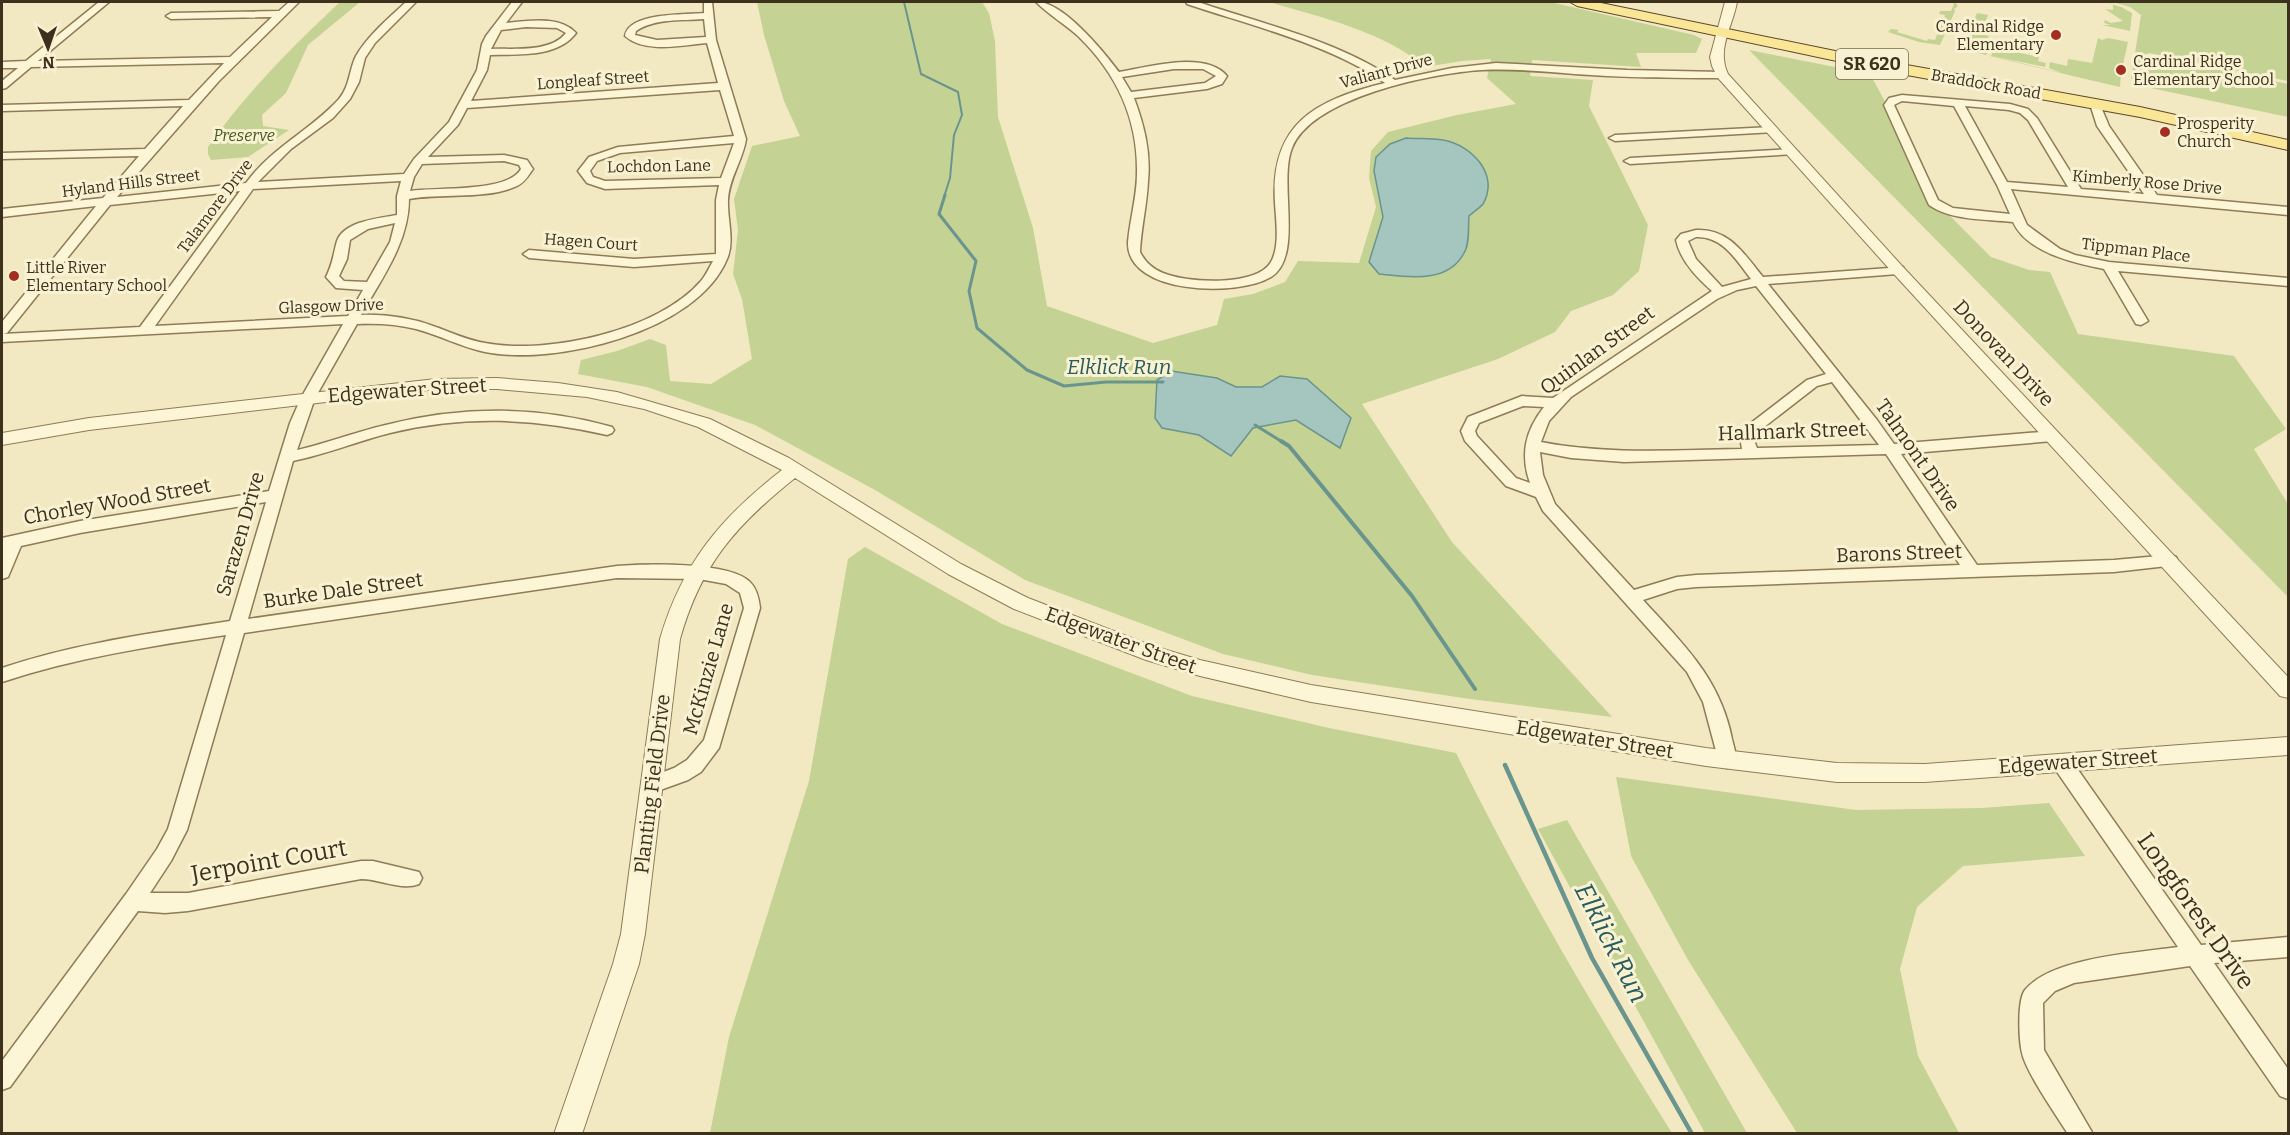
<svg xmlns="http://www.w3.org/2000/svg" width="2290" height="1135" viewBox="0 0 2290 1135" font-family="Bitter,serif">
	<rect width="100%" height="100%" fill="#f2e9c2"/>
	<g fill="#c4d294">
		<path d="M340 2H360L308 45 286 93 262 115 263 126 289 130 248 157 211 160 208 154V147C246 93 292 47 340 2Z"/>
		<path d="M757 2H982L989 13 995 41 998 117 1033 228 1047 306 1153 343 1217 325 1224 299 1253 294 1285 282 1298 261 1359 263 1376 207 1369 178 1371 151 1388 132 1457 115 1516 104 1487 78 1491 59 1462 61 1425 67C1383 31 1322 18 1269 2H1550L1694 35 1702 39 1696 53H1636L1641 67 1532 60 1530 76 1593 80 1589 106 1648 225 1639 271 1613 295 1571 311 1555 332 1498 359 1362 404 1452 542 1612 717 1463 698 1312 675 1223 654 1025 580 875 490 755 425 647 387 578 374 581 360 617 351 650 339 666 345 670 381 711 384 752 359 742 299 733 274 738 230 734 199 752 146 800 136 784 101 764 35Z"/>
		<polygon points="1952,2 1955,2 1958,6 1954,9 1955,11 1940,45 1919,42 1888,32 1891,29 1899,30 1897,32 1927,41 1928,39 1935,40 1945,15 1939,14 1940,11 1951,11 1954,4"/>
		<polygon points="2113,2 2288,2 2288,81 2149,53 2144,55 2140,81 2131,79 2141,15 2130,7"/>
		<polygon points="2107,3 2121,7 2132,13 2130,31 2102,25 2111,25 2104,23 2105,20 2111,23 2123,21 2105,9 2113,10 2113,5"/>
		<path d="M1977 13 1988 15 1981 34 1989 36 1987 40 1974 38 1988 41 1992 45 1986 55 1991 56 1994 48H1997L2039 57 2038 61 2046 63 2045 67 1992 56 2061 73 2049 68 2050 62 2067 66 2068 59 2092 63 2098 38 2102 40 2108 38 2128 42 2121 73 2120 87C2071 76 2023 64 1974 52L1962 47Z"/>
		<polygon points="1749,50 1870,74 1944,210 1991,257 2029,270 2050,272 2078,334 2234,356 2286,429 2254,449 2288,504 2288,597"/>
		<polygon points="2150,56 2288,84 2288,117 2146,87"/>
		<path d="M865 547 1002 624 1192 696 1329 728 1456 753C1521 885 1594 1009 1672 1133H710L729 1037 809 781 848 559Z"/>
		<polygon points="1616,777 1856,810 1982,808 2049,803 2085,856 1963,866 1917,907 1900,969 1918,1056 1959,1133 1797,1133 1688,960 1631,856"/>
		<polygon points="1567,820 1747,1133 1705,1133 1538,829"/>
	</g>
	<g fill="#a5c5bf" stroke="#6a948e" stroke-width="1.5">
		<path d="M1406 138C1418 139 1431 138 1443 140 1472 145 1500 175 1483 204 1480 208 1473 212 1469 216 1468 227 1470 244 1464 253 1448 284 1408 277 1379 274L1369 262 1383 217 1374 171 1376 157 1390 144Z"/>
		<polygon points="1171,371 1217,378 1236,387 1262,387 1280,376 1307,379 1351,418 1340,448 1296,420 1253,428 1231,456 1199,435 1162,428 1155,418 1157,380"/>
	</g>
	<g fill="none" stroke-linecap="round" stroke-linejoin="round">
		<polyline stroke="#6a948e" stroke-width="2" points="904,2 921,74 958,92 962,115 954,135 950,178 944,197"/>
		<g stroke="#6a948e" stroke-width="3">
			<polyline points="945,195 939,214 976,261 969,291 977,328 1027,370 1064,386 1106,382 1163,382"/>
			<polyline points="1255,425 1284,443"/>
		</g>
		<polyline stroke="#6a948e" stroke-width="4" points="1281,441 1289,446 1412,596 1475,689"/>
		<polyline stroke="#6a948e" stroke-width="4.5" points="1505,765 1592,958 1692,1134"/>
		<defs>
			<g id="minor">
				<path d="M99 2H109L38 61 230 57 272 17 171 19 166 16 171 13 279 11 289 2H299L219 81 117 197 246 183C271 148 311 130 339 99 350 86 349 70 356 56 368 35 389 18 406 2H416L375 43 365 58 359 82 350 99 333 118 291 149 258 182 404 174 414 159 449 122 477 70 482 44 486 36 512 2H522L506 23C527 21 560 15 576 33 557 58 519 54 490 55L487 70 471 101 718 83 707 43C683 45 645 54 625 36 629 12 685 15 704 13V2H712L716 40 746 139C743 160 729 178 728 200 727 219 735 241 727 259 697 332 556 366 485 352 461 347 439 335 416 329 397 324 376 323 357 324L315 398 297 450C328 443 358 431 390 424 464 406 538 406 612 427L614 430 612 433 607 435C534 418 464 415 390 433 358 441 327 454 293 461L248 619 617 566C646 564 729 561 750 582 757 589 759 599 760 608L719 748 701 772 688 780 652 793 645 791 642 785 645 779 674 768 687 760 704 740 744 608 740 593 726 584 699 579 617 578 244 633 187 830 171 861 150 893H188L361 861H373L419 872 422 878 419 884C402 891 379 879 361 879L188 911 165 913 138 911 10 1087 2 1090V1061L126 894 157 849 168 829 226 635C150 646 75 658 2 682V668C76 643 153 633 230 621L266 502 80 533 21 546 8 577 2 579V538L80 521 269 491 290 423 301 398 343 324 2 342V322L96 206 2 217V209L103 198 139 156 2 159V153L145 149 183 106 2 111V105L189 100 224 63 31 67 6 88 2 89V81L18 68H2V62L26 61ZM704 19 706 37 657 40 635 35 636 31C655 18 682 21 704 19ZM526 27 557 28 566 33C550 53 514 48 491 49L501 30ZM720 90 734 136 618 147 589 157 578 171 587 183 605 189 719 185 716 200V254L634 259 529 250 523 254 529 258 634 267 713 261C709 268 706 275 701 281 658 331 547 355 485 343 467 340 450 332 433 326 411 318 385 314 361 315 382 278 409 242 409 199 442 193 487 200 517 186 525 182 528 176 533 169L527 160 504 155 428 157 458 125 467 108ZM734 143 721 178 605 181 593 177 590 171 597 161 620 153ZM504 161 519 165 521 169C507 193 438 187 410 191L414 177 422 164ZM401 181 397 196V215C380 218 344 221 337 241 333 255 333 263 326 277L336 288 363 290 348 316 155 326 253 189ZM240 191 140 327 3 334 7 333 110 205ZM395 223 390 242 367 282 344 281 339 276 347 259 350 240 368 229Z"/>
				<path d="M1036 2C1062 0 1104 52 1119 72 1148 67 1206 50 1227 76L1222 84 1207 89 1134 98C1144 125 1151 152 1148 181 1147 205 1141 228 1140 252 1145 262 1153 269 1163 273 1186 283 1257 287 1271 262 1280 246 1276 221 1275 203 1270 124 1315 100 1385 83 1332 45 1249 25 1187 4L1186 2H1198C1263 24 1339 41 1395 80L1452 68 1496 63 1627 70 1722 72 1727 75 1722 78C1678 78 1634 78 1591 75 1555 73 1518 68 1482 70 1433 73 1312 97 1292 148 1278 183 1304 256 1271 277 1238 297 1126 295 1128 242 1130 219 1137 196 1137 173 1138 120 1117 74 1079 37 1066 25 1049 15 1036 2ZM1174 69H1203L1216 76 1205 83 1131 92 1122 77Z"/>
				<path d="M1902 95 2010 104 2028 109 2037 118 2081 189 2144 194 2097 126 2090 104 2095 101 2099 102 2109 126 2157 195 2288 207V215L2011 189 2027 225 2060 249 2075 255 2109 262 2288 278V286L2118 271 2148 321 2141 325 2136 324 2104 269C2075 263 2027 253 2013 222 1986 219 1952 221 1929 205L1884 105 1889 98ZM1902 101 1954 106 1997 185 2010 214 1953 208 1938 200 1894 105ZM1965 106 2009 110 2020 113 2028 120 2068 187 2007 182Z"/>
				<polygon points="1771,127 1775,128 1775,132 1615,141 1609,138 1615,135"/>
				<polygon points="1792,149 1798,152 1796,154 1630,164 1624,161 1630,158"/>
				<path d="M1696 230C1729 228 1744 254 1763 277L1903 267 1904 270 1898 274 1768 284 1877 420 1894 444 2053 431 2058 433 2060 436 2053 441 1901 454 1977 565 2114 560 2170 555 2176 557 2178 561 2176 565 2114 572 1696 587 1677 589 1643 600C1683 644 1720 678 1732 739 1734 748 1738 757 1734 766L1727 768 1720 766 1703 702 1687 672 1543 511 1536 497 1506 486 1465 441 1461 431 1468 417 1522 396 1553 398 1712 291C1697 278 1680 260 1676 240L1681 234ZM1696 237C1723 236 1736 260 1751 279L1722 287 1696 259 1688 241ZM1756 286 1826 374 1807 380 1747 426 1741 443 1742 449C1675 450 1608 455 1541 442L1549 421 1571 397 1717 299 1737 290ZM1832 382 1879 445 1757 448 1755 443 1759 431 1817 386ZM1523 406 1544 407C1525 431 1520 455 1530 483L1516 478 1477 436 1475 431 1479 423ZM1540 452 1571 458 1624 462 1886 454 1960 565 1696 575 1677 577 1634 590 1555 504 1543 475Z"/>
				<path d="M2062 755 2069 757 2201 945 2288 937V957L2214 963 2288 1069V1099L2280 1096 2190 966 2074 983 2055 991 2043 1003 2044 1050 2093 1134H2068C2056 1115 2026 1072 2022 1053 2019 1041 2017 1000 2025 990 2052 957 2137 953 2178 947L2055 769 2053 763 2055 757Z"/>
			</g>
			<g id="tertiary">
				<path d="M1725 2H1737C1733 26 1716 49 1728 74L1903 267 2288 677V698L2280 696 1893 273 1718 78 1712 66 1710 57Z"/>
				<path d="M497 378 558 383 617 392 710 419 789 458 961 564 1028 598 1150 645 1200 660 1311 685 1706 748 1837 763 1925 764 2288 737V755L1925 782H1837L1706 766 1311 702 1200 676 1146 660 1014 609 948 574 795 478C735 526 701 565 680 639L645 934 639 964 582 1134H554L613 964 621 934 660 639C682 564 720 518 782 470L698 427 644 409 587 397 497 389H436L89 430 2 445V433L89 418 436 379Z"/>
			</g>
			<polygon id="primary" points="1570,2 1596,2 1879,60 2140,107 2288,140 2288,150 2140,117 1879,70 1577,6"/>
		</defs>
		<use href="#minor" stroke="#8e7b57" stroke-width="3"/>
		<use href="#tertiary" stroke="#8e7b57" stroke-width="2"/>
		<use href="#primary" stroke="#5c472b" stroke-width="2"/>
		<use href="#minor" fill="#fcf5d6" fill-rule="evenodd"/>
		<use href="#tertiary" fill="#fcf5d6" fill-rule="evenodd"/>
		<use href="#primary" fill="#f9e696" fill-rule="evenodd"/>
	</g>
	<g fill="#a42f21" stroke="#f9f2d2" stroke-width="2">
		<circle cx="2056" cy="35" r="6"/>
		<circle cx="2121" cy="70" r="6"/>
		<circle cx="2165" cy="132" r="6"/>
		<circle cx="14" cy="276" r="6"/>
	</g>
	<g text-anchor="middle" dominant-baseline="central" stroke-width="6" stroke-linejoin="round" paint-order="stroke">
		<g font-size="16" fill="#3d301d" stroke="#f9f2d2" text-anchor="start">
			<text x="2044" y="26" text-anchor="end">Cardinal Ridge<tspan x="2044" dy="18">Elementary</tspan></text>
			<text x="2133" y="61">Cardinal Ridge<tspan x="2133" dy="18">Elementary School</tspan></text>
			<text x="2177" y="123">Prosperity<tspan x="2177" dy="18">Church</tspan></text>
			<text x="26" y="267">Little River<tspan x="26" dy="18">Elementary School</tspan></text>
		</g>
		<g font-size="16" fill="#3d301d" stroke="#f9f2d2">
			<text transform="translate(1386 71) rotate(-15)">Valiant Drive</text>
			<text transform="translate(593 80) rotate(-4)">Longleaf Street</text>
			<text transform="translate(1986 84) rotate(10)">Braddock Road</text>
			<text transform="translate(659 166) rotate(-1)">Lochdon Lane</text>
			<text transform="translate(2147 182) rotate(5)">Kimberly Rose Drive</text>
			<text transform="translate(131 183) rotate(-7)">Hyland Hills Street</text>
			<text transform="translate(215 206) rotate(-53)">Talamore Drive</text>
			<text transform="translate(591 242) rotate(4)">Hagen Court</text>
			<text transform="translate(2136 250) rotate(7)">Tippman Place</text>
			<text transform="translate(331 306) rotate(-2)">Glasgow Drive</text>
		</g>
		<g font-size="16" font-style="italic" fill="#465b21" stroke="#f9f2d2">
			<text x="244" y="135">Preserve</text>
		</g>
		<rect fill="#f9f2d2" stroke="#756a53" stroke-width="1.5" x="1836" y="49" width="72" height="30" rx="4.5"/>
		<g font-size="18" font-weight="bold" fill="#3d301d">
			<text x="1872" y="64">SR 620</text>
		</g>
		<g font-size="20" fill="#3d301d" stroke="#f9f2d2">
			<text transform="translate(1597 350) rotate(-36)">Quinlan Street</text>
			<text transform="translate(2004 353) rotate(47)">Donovan Drive</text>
			<text transform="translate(407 390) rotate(-4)">Edgewater Street</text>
			<text transform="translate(1792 431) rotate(-2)">Hallmark Street</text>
			<text transform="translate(1918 455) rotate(55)">Talmont Drive</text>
			<text transform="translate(117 501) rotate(-10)">Chorley Wood Street</text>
			<text transform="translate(240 534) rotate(-74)">Sarazen Drive</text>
			<text transform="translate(1899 553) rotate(-2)">Barons Street</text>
			<text transform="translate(343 590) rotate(-8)">Burke Dale Street</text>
			<text transform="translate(1121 640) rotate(20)">Edgewater Street</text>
			<text transform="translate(708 669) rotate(-74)">McKinzie Lane</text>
			<text transform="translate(1595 739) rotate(9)">Edgewater Street</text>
			<text transform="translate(2078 761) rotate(-4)">Edgewater Street</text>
			<text transform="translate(652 784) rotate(-83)">Planting Field Drive</text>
		</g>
		<g font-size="21" font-style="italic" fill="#2a5b5e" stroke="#f9f2d2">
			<text x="1119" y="367">Elklick Run</text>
		</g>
		<g font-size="24" fill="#3d301d" stroke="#f9f2d2">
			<text transform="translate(269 861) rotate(-10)">Jerpoint Court</text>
			<text transform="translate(2196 911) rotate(55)">Longforest Drive</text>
		</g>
		<g font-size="26" font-style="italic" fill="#2a5b5e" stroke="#f9f2d2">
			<text transform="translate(1611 943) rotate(63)">Elklick Run</text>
		</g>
	</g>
	<rect width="2290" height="1135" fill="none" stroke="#3d301d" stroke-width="6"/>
	<g transform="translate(48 48) rotate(178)" stroke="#f9f2d2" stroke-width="4.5" paint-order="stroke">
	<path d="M0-4.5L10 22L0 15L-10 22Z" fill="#3d301d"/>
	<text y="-9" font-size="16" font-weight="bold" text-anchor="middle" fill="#3d301d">N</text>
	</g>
</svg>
